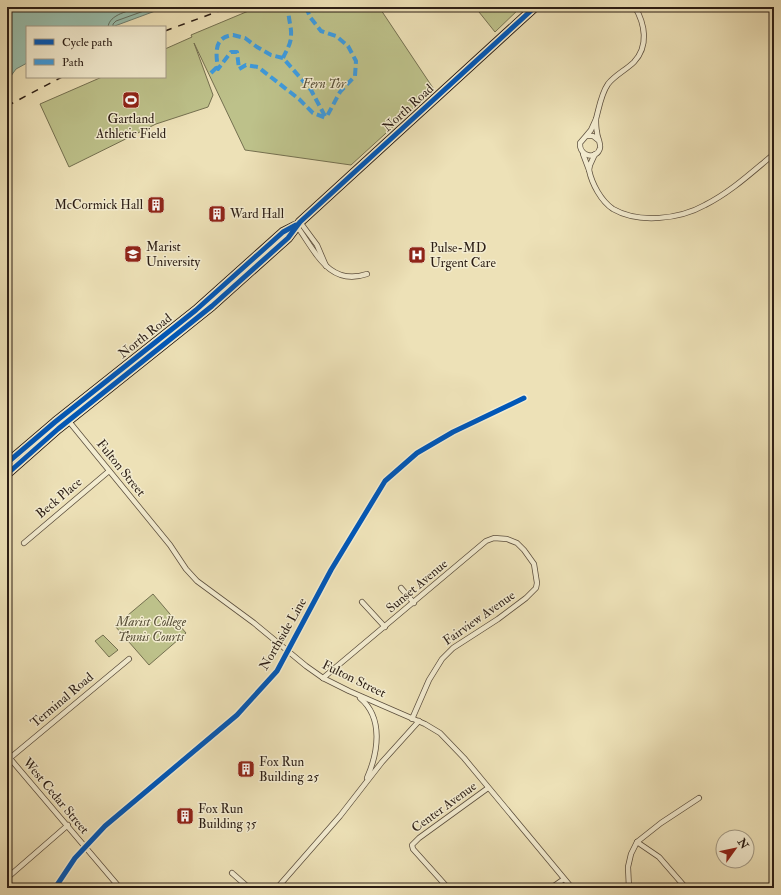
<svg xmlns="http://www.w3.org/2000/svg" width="781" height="895" viewBox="0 0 781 895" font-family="'IM FELL Double Pica',serif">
	<rect width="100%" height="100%" fill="#ede1b7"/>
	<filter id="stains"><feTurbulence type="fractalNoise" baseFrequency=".005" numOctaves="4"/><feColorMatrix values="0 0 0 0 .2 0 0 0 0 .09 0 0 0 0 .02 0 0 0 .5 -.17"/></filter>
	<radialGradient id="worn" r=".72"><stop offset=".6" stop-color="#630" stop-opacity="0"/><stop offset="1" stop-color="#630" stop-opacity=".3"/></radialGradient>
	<g fill="#bdc18a" stroke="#747050">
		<polygon points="258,7 379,7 433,88 408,113 351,165 245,150 194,43 213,95 208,107 156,124 69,167 40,104 102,77 165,77 165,49 192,37 191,35"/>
		<polygon points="475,7 521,7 495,32"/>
		<polygon points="153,594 186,633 149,665 115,626"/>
		<polygon points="103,635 118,650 109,657 95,641"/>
	</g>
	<polygon fill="#99beac" stroke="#6d7e70" points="7,7 166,7 112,27 27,27 27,63 16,69 8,80 7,79"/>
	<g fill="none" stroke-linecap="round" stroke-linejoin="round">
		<g stroke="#626e60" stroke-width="1">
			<path d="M108 27C109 14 130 11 140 7"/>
			<polyline points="113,27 113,24 116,21 155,7"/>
		</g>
		<defs>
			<g id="street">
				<path d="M596 119C599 108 601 94 608 84 615 75 626 70 634 62 649 46 645 24 635 7"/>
				<path d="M586 136 591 130 596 119C596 124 596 128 597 132 597 137 601 143 600 148 597 160 579 157 580 143L586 136H593L598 140"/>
				<polyline points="583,154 589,170 590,165 595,154"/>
				<path d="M589 170C592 184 601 201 613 209 639 224 680 219 705 205 731 192 752 172 774 154"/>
				<polyline points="300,222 317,245 326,266"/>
				<path d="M296 225C315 250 328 287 367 274"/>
				<polyline points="67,419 170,545 186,569 197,581 254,623 306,666 323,678 349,691 425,724 440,733 464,758 572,888"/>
				<polyline points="24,543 109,471"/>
				<polyline points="401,588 414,603"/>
				<polyline points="362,602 385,627"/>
				<polyline points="323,678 486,541 494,538 507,539 517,543 524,550 534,564 537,583 536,588 526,598 498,619 453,648 442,659 429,680 412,719"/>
				<path d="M360 698C384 718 378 753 367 778"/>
				<polyline points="7,755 120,888"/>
				<polyline points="10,758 129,659"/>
				<polyline points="637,842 659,857 686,888"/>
				<polyline points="232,873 249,888"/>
				<polyline points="7,878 68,825"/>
				<polyline points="277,888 340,816 382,762 419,721"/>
				<polyline points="448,888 413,849 412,845 419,838 488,788"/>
				<polyline points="551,888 564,879"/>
				<polyline points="629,888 628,867 631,854 637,842 661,823 699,798"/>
			</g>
			<g id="highway">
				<polyline points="7,463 55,422 196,310 283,232 295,226"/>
				<polyline points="7,474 58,429 212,306 288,238 300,222 535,7"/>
			</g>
		</defs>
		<use href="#street" stroke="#5c4f3e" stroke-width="6"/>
		<use href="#highway" stroke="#2c1e15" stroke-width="10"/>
		<use href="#street" stroke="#f3ecd0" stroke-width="4.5"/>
		<use href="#highway" stroke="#ede1b7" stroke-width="8"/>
		<g stroke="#2c1e15" stroke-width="1.5" stroke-dasharray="7 7" stroke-linecap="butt">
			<polyline points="165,31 230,7"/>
			<polyline points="7,106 62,77"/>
		</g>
		<g stroke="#3d9bdf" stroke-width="4" stroke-dasharray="8 4" stroke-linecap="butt">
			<polyline points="306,7 310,17 321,31 336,36 348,46 356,61 355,76 340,92 326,118"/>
			<path d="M233 35 245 38 257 47 271 55 283 58 311 90 326 118 313 113 299 99 258 67 246 65 239 69 237 52H231L218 69C216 54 213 37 233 35Z"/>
			<path d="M283 58C286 51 291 44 291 36 292 26 287 17 289 7"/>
			<polyline points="211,73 218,66"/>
		</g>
		<defs>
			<g id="cycleway">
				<polyline points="7,463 55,422 196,310 283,232 296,225"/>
				<polyline points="7,474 58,429 212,306 288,238 300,222 535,7"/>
				<polyline points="55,888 75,858 105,826 237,715 277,671 331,570 385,481 417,453 453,432 524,398"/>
			</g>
		</defs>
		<use href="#cycleway" stroke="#f3ecd0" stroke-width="8"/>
		<use href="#cycleway" stroke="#0057b8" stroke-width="5"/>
	</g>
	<defs>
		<symbol id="stadium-square" viewBox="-11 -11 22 22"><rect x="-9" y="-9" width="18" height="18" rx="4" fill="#8f2418" stroke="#f3ecd0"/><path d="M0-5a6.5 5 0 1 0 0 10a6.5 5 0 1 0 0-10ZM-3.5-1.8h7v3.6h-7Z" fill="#fff"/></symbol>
		<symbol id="building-square" viewBox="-11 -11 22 22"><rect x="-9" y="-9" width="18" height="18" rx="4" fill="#8f2418" stroke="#f3ecd0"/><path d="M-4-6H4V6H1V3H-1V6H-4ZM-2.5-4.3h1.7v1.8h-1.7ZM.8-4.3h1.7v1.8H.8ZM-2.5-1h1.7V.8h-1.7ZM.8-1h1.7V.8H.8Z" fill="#fff"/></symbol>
		<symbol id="university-square" viewBox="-11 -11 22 22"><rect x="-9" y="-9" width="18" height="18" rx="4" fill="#8f2418" stroke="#f3ecd0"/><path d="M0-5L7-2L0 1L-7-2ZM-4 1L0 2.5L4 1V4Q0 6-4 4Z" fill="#fff"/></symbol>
		<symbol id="hospital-square" viewBox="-11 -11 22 22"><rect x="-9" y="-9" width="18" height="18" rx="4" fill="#8f2418" stroke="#f3ecd0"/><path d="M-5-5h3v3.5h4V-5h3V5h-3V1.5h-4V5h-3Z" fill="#fff"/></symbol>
	</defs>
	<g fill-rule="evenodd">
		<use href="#stadium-square" x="121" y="90" width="20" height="20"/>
		<use href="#building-square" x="146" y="195" width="20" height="20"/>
		<use href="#building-square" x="207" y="204" width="20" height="20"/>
		<use href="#university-square" x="123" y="244" width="20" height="20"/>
		<use href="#hospital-square" x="407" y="245" width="20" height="20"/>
		<use href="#building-square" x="236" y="759" width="20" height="20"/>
		<use href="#building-square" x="175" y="806" width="20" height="20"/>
	</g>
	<g text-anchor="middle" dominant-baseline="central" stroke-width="3" stroke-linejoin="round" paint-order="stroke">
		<g font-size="13" font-style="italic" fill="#584f38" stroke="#f3ecd0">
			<text x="324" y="84">Fern Tor</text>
			<text x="151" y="622">Marist College<tspan x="151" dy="15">Tennis Courts</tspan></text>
		</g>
		<g font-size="13" fill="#2c1e15" stroke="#f3ecd0">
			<text transform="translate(408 108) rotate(-42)">North Road</text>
			<text transform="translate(145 336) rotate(-38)">North Road</text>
			<text transform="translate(121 468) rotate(51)">Fulton Street</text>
			<text transform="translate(59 498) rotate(-40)">Beck Place</text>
			<text transform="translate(417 586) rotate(-40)">Sunset Avenue</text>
			<text transform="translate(479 618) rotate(-35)">Fairview Avenue</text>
			<text transform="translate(283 634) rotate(-60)">Northside Line</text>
			<text transform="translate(354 679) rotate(26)">Fulton Street</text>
			<text transform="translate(62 700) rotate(-40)">Terminal Road</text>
			<text transform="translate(56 796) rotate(50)">West Cedar Street</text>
			<text transform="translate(444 807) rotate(-36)">Center Avenue</text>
		</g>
		<g font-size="13" fill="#2c1e15" stroke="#f3ecd0" text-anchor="start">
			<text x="131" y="119" text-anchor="middle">Gartland<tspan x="131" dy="15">Athletic Field</tspan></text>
			<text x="143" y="205" text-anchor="end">McCormick Hall</text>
			<text x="230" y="214">Ward Hall</text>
			<text x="146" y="247">Marist<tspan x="146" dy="15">University</tspan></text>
			<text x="430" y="248">Pulse-MD<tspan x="430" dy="15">Urgent Care</tspan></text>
			<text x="259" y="762">Fox Run<tspan x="259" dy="15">Building 25</tspan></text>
			<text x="198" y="809">Fox Run<tspan x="198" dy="15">Building 35</tspan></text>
		</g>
	</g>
	<rect width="781" height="895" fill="none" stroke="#ede1b7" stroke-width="24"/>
	<rect x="8" y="8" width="765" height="879" fill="none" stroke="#2c1e15" stroke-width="2"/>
	<rect x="12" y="12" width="757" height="871" fill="none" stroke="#2c1e15"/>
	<rect x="26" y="26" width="140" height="52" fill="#f3ecd0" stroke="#a39a85"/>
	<rect x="34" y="39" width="20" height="6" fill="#0057b8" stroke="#a39a85"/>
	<text x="62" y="46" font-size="12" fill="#2c1e15">Cycle path</text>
	<rect x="34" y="59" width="20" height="6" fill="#3d9bdf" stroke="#a39a85"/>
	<text x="62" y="66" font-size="12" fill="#2c1e15">Path</text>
	<g transform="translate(735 849) rotate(57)"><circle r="19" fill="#f3ecd0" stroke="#a39a85"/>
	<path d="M0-3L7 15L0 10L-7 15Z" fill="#8f2418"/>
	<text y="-6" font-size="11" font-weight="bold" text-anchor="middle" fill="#2c1e15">N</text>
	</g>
	<rect width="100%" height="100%" filter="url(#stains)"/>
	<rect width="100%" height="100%" fill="url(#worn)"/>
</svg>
